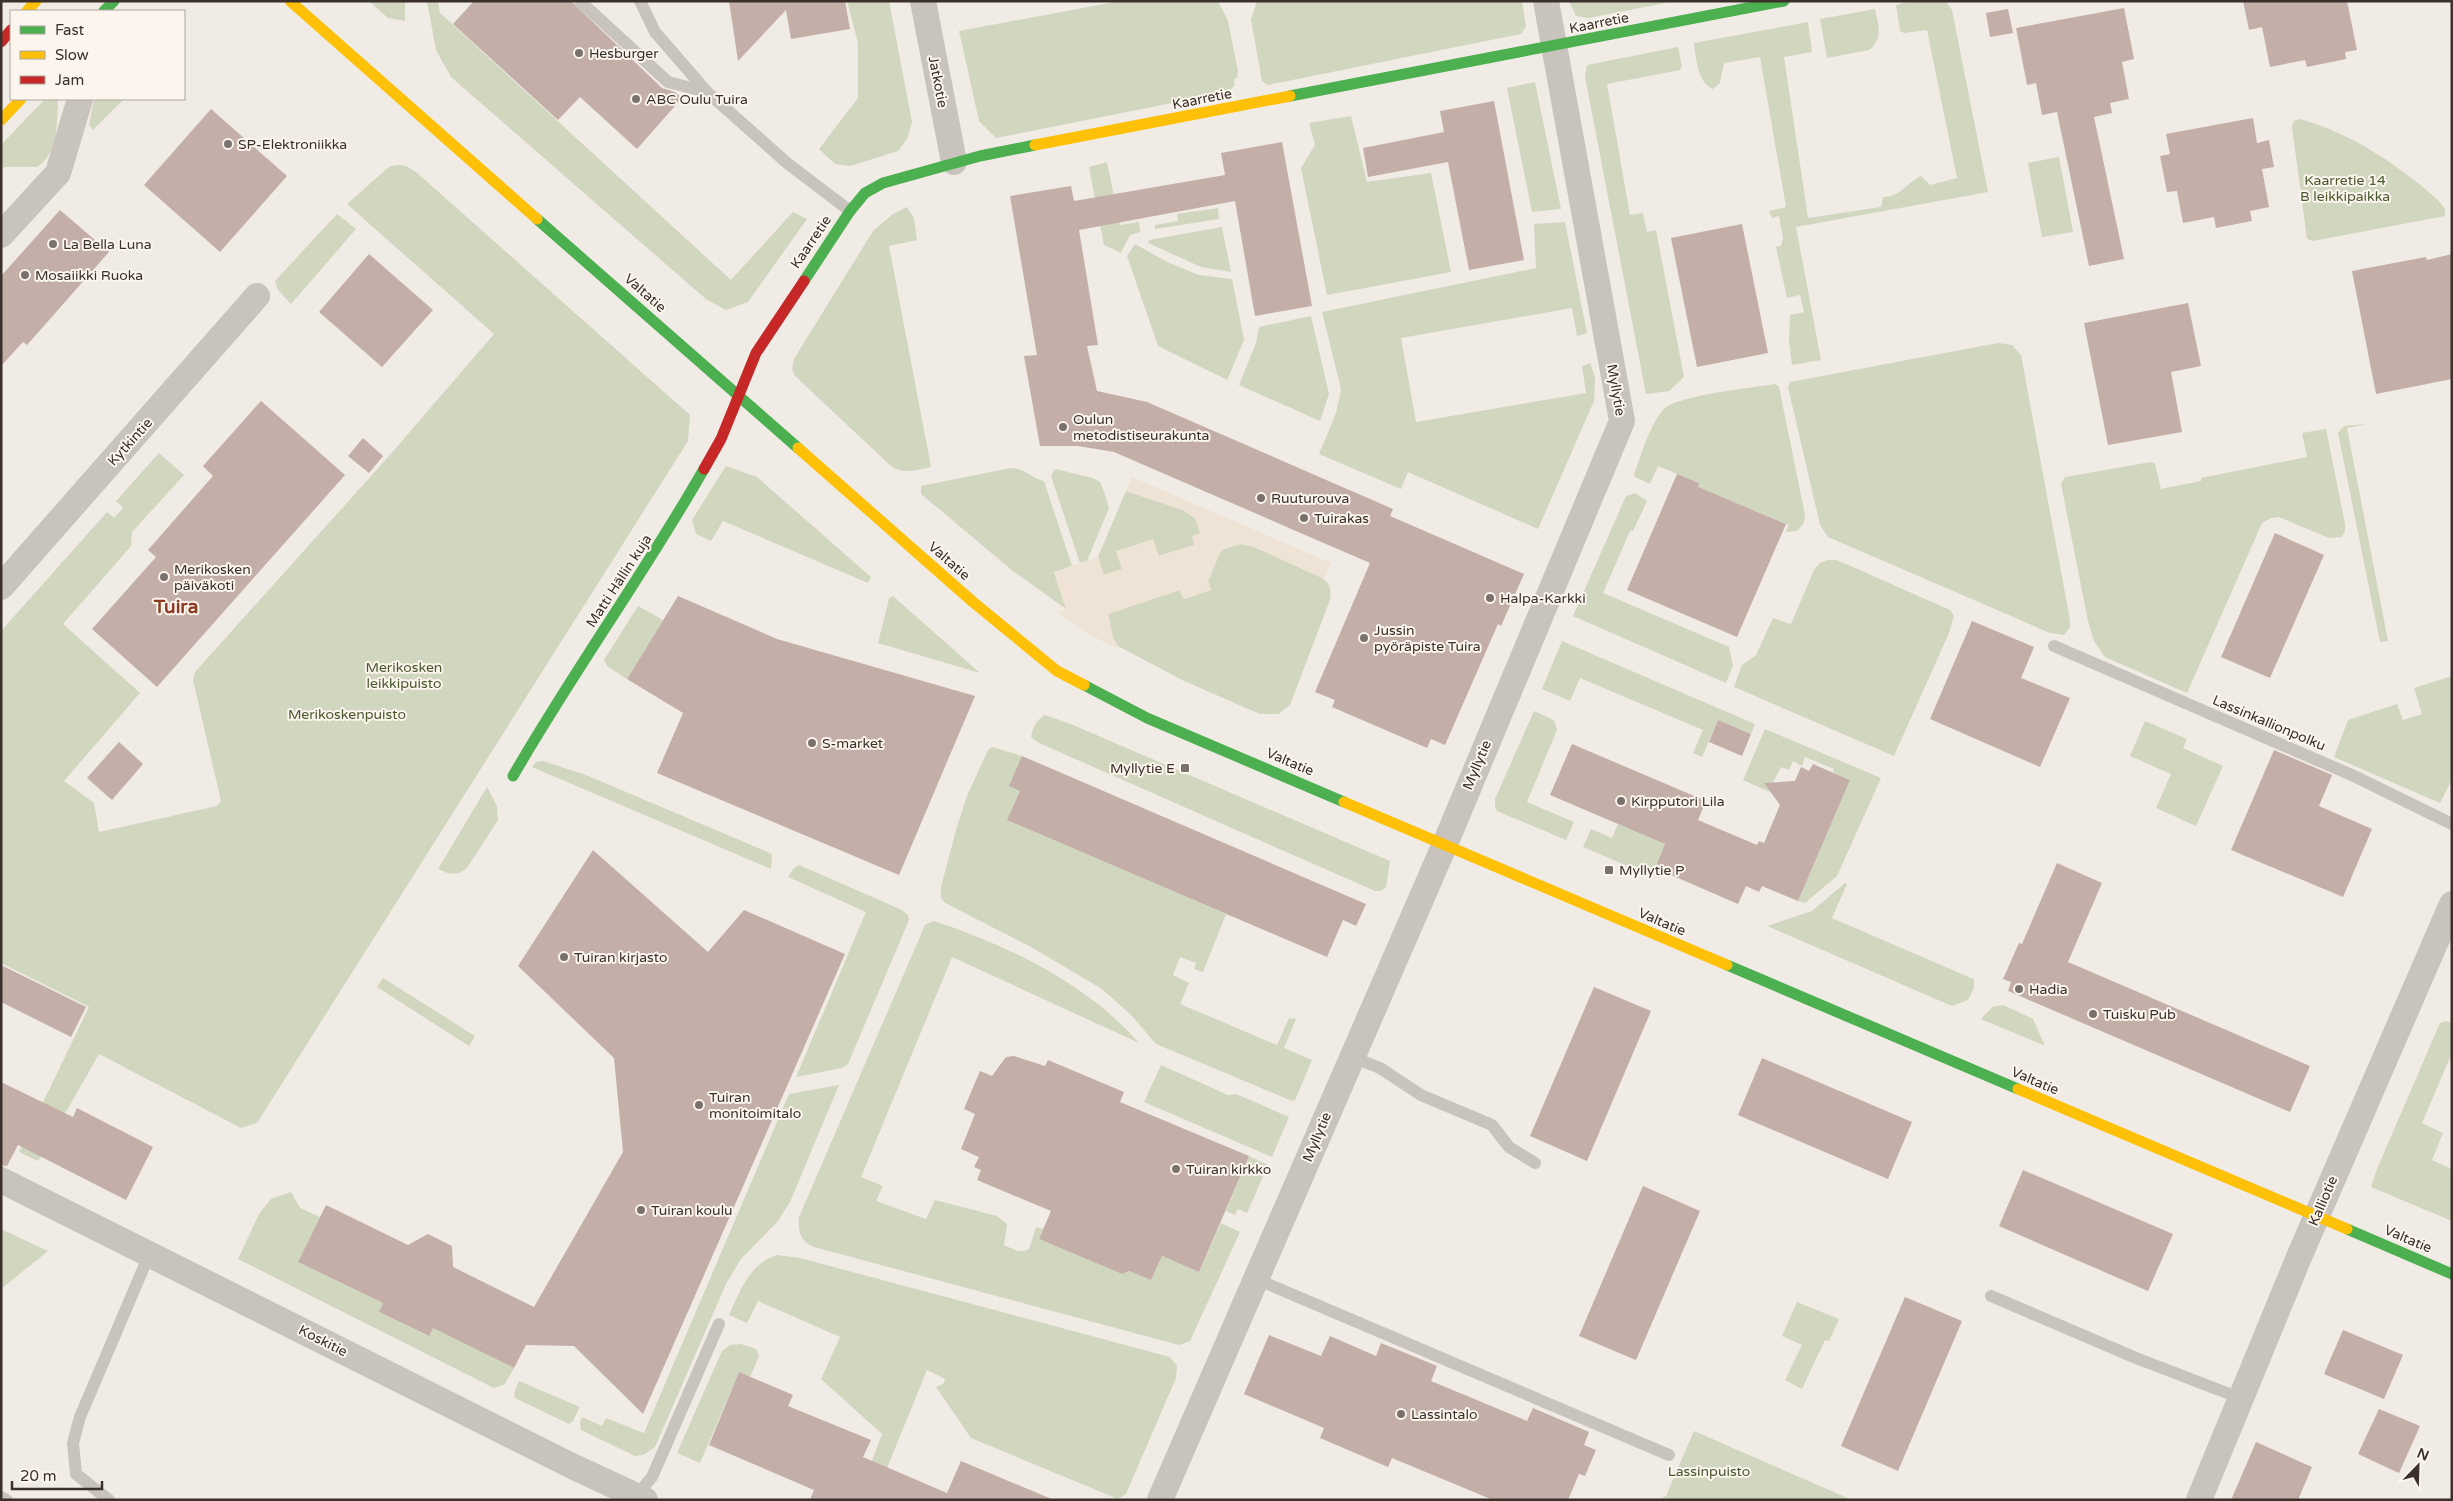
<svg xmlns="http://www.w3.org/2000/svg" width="2453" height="1501" viewBox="0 0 2453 1501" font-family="'Varela Round',sans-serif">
	<rect width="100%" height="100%" fill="#f0ebe5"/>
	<g fill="#d1d6bf">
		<polygon points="369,1 405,1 405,21 388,18"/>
		<polygon points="427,1 438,1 440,13 731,280 793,212 807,219 748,302 726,310 707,300 451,77 436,50"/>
		<polygon points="847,1 889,1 912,122 907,139 898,151 850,166 835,164 819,149 858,98 858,43"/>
		<polygon points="1120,1 1218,1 1228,21 1238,71 1237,77 1234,80 1235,85 1228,92 996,138 979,121 959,31"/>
		<polygon points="1257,1 1522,1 1526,26 1521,34 1268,85 1262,81 1251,20"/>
		<polygon points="1569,1 1675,1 1589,18 1576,16"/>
		<path d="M1911 1H1946L1952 10 1988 192 1796 227 1821 360 1792 365 1789 341 1790 315 1804 312 1800 295 1787 298 1776 247 1781 246 1783 238 1779 216 1772 218 1769 211 1786 207 1760 57 1724 63 1720 83 1713 89C1697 82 1696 58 1694 43L1808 22 1812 52 1784 57 1808 218 1881 207 1883 197C1902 196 1905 184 1921 176L1930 185 1957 178 1927 30 1904 33 1900 31 1896 5Z"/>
		<path d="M1875 9C1878 24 1884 39 1869 50L1827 58 1820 19Z"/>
		<polygon points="1678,47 1682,66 1680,70 1607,84 1630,215 1643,213 1647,232 1656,230 1684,377 1669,391 1646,394 1585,77 1587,65"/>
		<polygon points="1535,82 1561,209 1532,212 1507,88"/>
		<path d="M45 99H58C57 121 59 153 37 167H4L1 170V145Z"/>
		<polygon points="94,99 124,99 93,130 89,125"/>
		<polygon points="1351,116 1367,182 1431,173 1451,272 1327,295 1301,168 1315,145 1309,123"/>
		<path d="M2299 119C2352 133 2396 164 2437 199L2445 209V216L2313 241 2307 239 2292 127 2294 121Z"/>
		<polygon points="2059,157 2073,232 2042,237 2028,163"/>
		<polygon points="1107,162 1120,225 1139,222 1140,232 1130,235 1121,253 1104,245 1089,167"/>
		<polygon points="399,165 406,166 416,172 690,415 688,441 257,1123 241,1128 99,1054 38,1161 19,1152 89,1007 1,963 1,631 107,512 114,518 123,508 116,501 159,453 184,475 132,532 131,546 63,624 140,693 64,781 94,803 99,832 217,806 221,801 193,680 195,672 389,456 494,334 347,204 390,166"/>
		<path d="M907 207 914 218 917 240 889 246 931 467C916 470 905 475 891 466L794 375 792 368 794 359 873 231 893 214Z"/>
		<polygon points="1218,208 1219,219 1155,229 1155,225 1178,221 1177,214"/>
		<polygon points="337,214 356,229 291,304 278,290 275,281"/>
		<polygon points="1565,222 1587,333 1577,336 1572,308 1401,338 1416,422 1586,393 1582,366 1590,363 1595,377 1594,401 1538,529 1408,472 1401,489 1319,454 1336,413 1341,389 1322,312 1536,268 1534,224"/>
		<polygon points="1222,227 1231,272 1201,267 1148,243 1149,240"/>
		<polygon points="1135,244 1167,262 1199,275 1232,279 1244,340 1227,380 1158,346 1127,256"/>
		<polygon points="1311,316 1329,394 1320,421 1239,385 1256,343 1259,327"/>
		<polygon points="1998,343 2012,345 2021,355 2070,620 2070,627 2064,635 2050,633 1828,537 1820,525 1788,387 1790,382"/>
		<path d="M1775 384 1779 387 1805 515 1804 523 1797 531 1786 532 1789 525 1726 499 1694 495 1699 483 1658 466 1650 484 1635 477 1634 474C1642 454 1649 426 1663 410 1676 395 1752 388 1775 384Z"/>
		<polygon points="2367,424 2347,428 2388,641 2380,642 2338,433 2344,426"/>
		<polygon points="2326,429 2345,524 2345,531 2342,537 2329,538 2279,517 2271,518 2262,523 2187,693 2105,657 2094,641 2088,621 2061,484 2065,477 2151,462 2155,464 2161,489 2201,481 2201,478 2307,457 2302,433"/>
		<polygon points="726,466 757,477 871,577 868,583 723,521 711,541 696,534 692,520"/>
		<path d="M1011 468C1025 468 1031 478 1044 481L1072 566 1054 572 1066 609 1013 571 921 494V486Z"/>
		<polygon points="1055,469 1093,478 1100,482 1105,494 1109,508 1087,561 1080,563 1051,476"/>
		<polygon points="1126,491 1183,510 1195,518 1201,533 1194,545 1159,556 1117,551 1122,569 1104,575 1098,557"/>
		<polygon points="1635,493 1647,501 1633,531 1630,531 1603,593 1729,647 1733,666 1726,683 1573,616 1626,496"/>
		<path d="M1240 544C1253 544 1317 572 1326 581 1331 587 1331 592 1330 600L1290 705 1279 714H1260L1184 681 1118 646 1113 638 1108 614 1180 590 1184 599 1211 590 1208 581 1221 550Z"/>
		<polygon points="1828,560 1837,560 1950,610 1954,616 1949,633 1894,756 1734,687 1742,665 1756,655 1773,618 1791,624 1814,570 1820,563"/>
		<polygon points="893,596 980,673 878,643 889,599"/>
		<polygon points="638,606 663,620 627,679 607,666 604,660"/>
		<polygon points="1562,641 1755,724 1751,734 1718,720 1702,757 1693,753 1703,730 1580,678 1570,701 1542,689"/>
		<polygon points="2452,676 2452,779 2440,803 2334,757 2348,720 2397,704 2403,720 2422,714 2414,688"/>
		<polygon points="1534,711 1554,720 1557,730 1527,802 1574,822 1566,840 1497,811 1495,807 1495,799"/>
		<path d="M1045 715 1073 725 1390 861 1386 887 1381 891H1375L1039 743 1031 737C1033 727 1036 720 1045 715Z"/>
		<polygon points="2145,721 2187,739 2183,748 2223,766 2196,826 2156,808 2171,774 2130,756"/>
		<polygon points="1765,729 1881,778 1837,876 1805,903 1798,901 1850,780 1833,772 1834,769 1805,757 1802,766 1793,761 1789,770 1781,767 1771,786 1770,792 1743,780"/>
		<polygon points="992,747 1022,756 1020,791 1008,820 1226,914 1203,972 1194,969 1196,963 1180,957 1173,975 1189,983 1180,1004 1277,1045 1289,1018 1296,1019 1284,1048 1312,1060 1295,1100 1292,1101 1156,1044 1131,1015 1102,989 1031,947 945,903 941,898 941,887 956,830 967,796 988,750"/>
		<polygon points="543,761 586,775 772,854 771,869 532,767 536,762"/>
		<path d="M487 787 497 806 498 820 467 868C457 877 449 874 438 869Z"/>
		<polygon points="1618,824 1665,844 1651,876 1583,847 1591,829 1612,838"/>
		<polygon points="799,865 902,910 908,915 909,920 848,1064 842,1068 796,1077 866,912 788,877 794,868"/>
		<polygon points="1845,883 1847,884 1832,918 1971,978 1974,979 1974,988 1968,1000 1952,1006 1767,926 1812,911"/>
		<path d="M934 921C1009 946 1086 983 1139 1043L952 957 861 1177 883 1186 876 1201 926 1219 935 1200 997 1216 1007 1224 1004 1245C1013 1249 1020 1254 1029 1249L1036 1227 1043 1229 1039 1239 1122 1274 1129 1271 1151 1280 1162 1256 1199 1272 1221 1223 1240 1232 1190 1341 1179 1345 814 1247C800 1241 798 1232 799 1217L925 925Z"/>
		<polygon points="383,978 475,1036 469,1046 377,987"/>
		<polygon points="2003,1005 2033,1019 2045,1046 1981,1019 1992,1007"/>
		<polygon points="2446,1021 2452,1023 2452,1053 2422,1123 2443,1133 2432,1160 2452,1169 2452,1221 2371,1187 2377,1169 2440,1023"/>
		<polygon points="1161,1065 1228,1095 1236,1094 1289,1117 1272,1157 1144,1102"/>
		<polygon points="839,1085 790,1202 778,1221 741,1259 726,1284 655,1447 643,1455 635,1456 581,1430 580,1422 582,1417 602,1426 606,1418 644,1433 789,1094"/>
		<polygon points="1249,1156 1268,1165 1247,1213 1238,1209 1235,1215 1226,1211"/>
		<polygon points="291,1192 300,1208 320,1217 298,1262 383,1303 379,1312 428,1336 433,1328 514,1368 505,1384 494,1388 238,1259 259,1214 271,1199"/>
		<polygon points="1,1229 48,1251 1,1289"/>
		<path d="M777 1255 800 1258 1170 1357 1177 1366 1176 1378 1126 1494 1118 1499 971 1438 936 1387 943 1384 945 1379 927 1370 887 1468 872 1461 882 1434 821 1379 840 1337 758 1301 747 1323 729 1315C740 1291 750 1263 777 1255Z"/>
		<polygon points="1797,1302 1839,1319 1829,1341 1825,1340 1802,1389 1785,1380 1802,1345 1782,1336"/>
		<polygon points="741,1344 756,1349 759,1356 750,1377 739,1372 700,1463 677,1453 722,1351 730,1345"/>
		<polygon points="519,1381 580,1407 573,1421 569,1424 515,1398 514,1393"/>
		<polygon points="1694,1431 1852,1500 1658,1500 1666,1496"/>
	</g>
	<polygon fill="#eee3d5" points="1132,477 1331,563 1324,579 1247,544 1229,546 1221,551 1208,580 1211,590 1183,599 1180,590 1108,614 1113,638 1121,651 1083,631 1057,612 1066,609 1054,572 1098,557 1104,575 1122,569 1116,551 1153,539 1159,556 1194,545 1192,536 1200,533 1195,518 1183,510 1126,491"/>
	<g fill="#c3afa7">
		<polygon points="474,1 571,1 662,88 675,92 682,98 637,149 580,97 558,120 453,24"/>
		<polygon points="729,1 845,1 850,29 791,39 786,10 738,61"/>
		<polygon points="2243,1 2347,1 2357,50 2345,52 2346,59 2307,67 2305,60 2270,67 2262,27 2249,30"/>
		<polygon points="2124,8 2134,59 2122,62 2129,99 2110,103 2112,113 2094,117 2124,259 2089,266 2057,112 2042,115 2036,83 2027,85 2016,28"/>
		<polygon points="2008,9 2013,33 1990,37 1986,13"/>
		<polygon points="1494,101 1524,260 1469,270 1448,162 1368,177 1363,148 1444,132 1440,111"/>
		<polygon points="211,109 287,176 220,252 144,185"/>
		<polygon points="2253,118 2257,143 2269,140 2274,167 2262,169 2269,207 2250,211 2252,221 2216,228 2214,217 2183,223 2177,191 2167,192 2160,156 2170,154 2166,134"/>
		<polygon points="1282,142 1312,306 1255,316 1235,201 1079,230 1098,345 1087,346 1097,391 1147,402 1393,509 1390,516 1524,574 1501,626 1498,624 1445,745 1431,739 1427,748 1332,707 1335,700 1315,692 1370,563 1114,452 1078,446 1040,446 1024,356 1037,355 1010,196 1071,186 1074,201 1225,175 1221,153"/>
		<polygon points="60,210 109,252 27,345 23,342 1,366 1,276"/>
		<polygon points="1742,224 1768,353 1697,367 1671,238"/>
		<polygon points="369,254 433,310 382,367 319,312"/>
		<polygon points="2452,254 2452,379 2376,394 2352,271 2426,257 2427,260"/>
		<polygon points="2188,303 2201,366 2171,372 2182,432 2108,445 2084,323"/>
		<polygon points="261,401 345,475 157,687 92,629 156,557 148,550 213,476 203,466"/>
		<polygon points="363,438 383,456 369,473 348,456"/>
		<polygon points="1677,474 1699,483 1698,487 1786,524 1737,637 1627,590"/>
		<polygon points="2275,533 2324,555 2270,678 2221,657"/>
		<polygon points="678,596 777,639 975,696 899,875 657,773 683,713 627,679"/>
		<polygon points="1972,621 2034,647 2021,678 2070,698 2040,767 1930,719"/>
		<polygon points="1718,720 1751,734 1742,756 1709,742"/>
		<polygon points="119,742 143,764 112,800 87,778"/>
		<polygon points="1572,744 1706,801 1698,820 1757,845 1759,841 1764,843 1780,805 1764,783 1795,781 1801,767 1809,771 1813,764 1850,780 1798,901 1762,886 1759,892 1746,886 1738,904 1655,868 1665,844 1550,795"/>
		<polygon points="2274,750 2332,775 2319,806 2372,829 2343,897 2231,850"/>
		<polygon points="1022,756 1366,904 1356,926 1343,920 1327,957 1007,820 1020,791 1009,786"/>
		<polygon points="593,850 708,952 744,910 845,954 643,1414 574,1346 526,1345 514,1368 433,1328 429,1336 379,1312 383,1303 298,1262 326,1205 408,1245 428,1234 452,1246 453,1267 534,1307 623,1152 614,1058 518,966"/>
		<polygon points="2057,863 2102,883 2068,962 2310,1066 2290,1112 2008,991 2011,982 2003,979 2019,943 2022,944"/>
		<polygon points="1,965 86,1007 71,1037 1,1002"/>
		<polygon points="1594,987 1651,1011 1587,1161 1530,1136"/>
		<polygon points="1014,1056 1045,1066 1048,1060 1124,1092 1120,1102 1249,1156 1199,1272 1162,1256 1151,1280 1129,1271 1122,1274 1039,1239 1051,1211 977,1180 981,1170 974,1167 979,1157 961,1149 975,1114 964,1109 980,1071 992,1076 1006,1057"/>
		<polygon points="1762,1058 1912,1122 1888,1179 1738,1115"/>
		<polygon points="1,1082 73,1117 77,1108 153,1147 126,1200 18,1145 7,1166 1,1165"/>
		<polygon points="2023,1170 2173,1234 2148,1291 1999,1226"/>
		<polygon points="1643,1186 1700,1211 1636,1360 1579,1336"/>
		<polygon points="1905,1297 1962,1321 1898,1471 1841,1446"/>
		<polygon points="2343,1330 2403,1355 2384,1399 2324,1374"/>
		<polygon points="1269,1335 1321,1356 1330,1336 1376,1356 1381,1343 1437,1366 1431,1381 1527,1421 1533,1408 1589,1432 1584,1445 1596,1450 1585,1476 1579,1474 1568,1500 1493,1500 1392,1458 1388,1467 1320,1438 1324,1428 1244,1394"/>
		<polygon points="739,1372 793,1395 788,1406 871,1440 863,1457 947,1493 961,1461 1054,1500 810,1500 814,1490 709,1445"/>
		<polygon points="2379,1409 2420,1426 2399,1473 2358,1454"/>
		<polygon points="2256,1442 2312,1467 2298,1500 2231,1500"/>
	</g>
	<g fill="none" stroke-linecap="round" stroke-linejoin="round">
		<g stroke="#c9c3be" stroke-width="12">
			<polyline points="580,1 668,82 707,92"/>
			<polyline points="640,1 655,32 707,92 787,163 850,211"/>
			<polyline points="2054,646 2354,776 2452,824"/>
			<polyline points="1352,1057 1380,1068 1421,1095 1492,1125 1509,1147 1535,1163"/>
			<polyline points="1256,1279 1669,1455"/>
			<polyline points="1991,1296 2136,1358 2240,1398"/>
			<polyline points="636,1496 652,1477 719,1324"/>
			<polyline points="1,1497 7,1500"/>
			<polyline points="109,1500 76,1474 73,1443 80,1417 149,1255"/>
		</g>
		<g stroke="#c9c3be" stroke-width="26">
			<polyline points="923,1 954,162"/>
			<polyline points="1,235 58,173 80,99"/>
			<polyline points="1,587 257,296"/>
			<polyline points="1,1180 574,1467 645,1500"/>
			<polyline points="1160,1500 1445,844 1622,421 1546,1"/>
			<polyline points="2199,1500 2299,1257 2452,904"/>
		</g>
		<g stroke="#4caf50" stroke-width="11">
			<polyline points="104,11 114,1"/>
			<polyline points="1290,96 1784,1"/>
			<polyline points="537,219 798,448"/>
			<polyline points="804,281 850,211 865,193 883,183 980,156 1035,145"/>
			<polyline points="1084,685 1147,718 1344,802"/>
			<path d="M513 776C573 672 644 574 704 469"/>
			<polyline points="1727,965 2018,1089"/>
			<polyline points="2347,1229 2452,1274"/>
		</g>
		<g stroke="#ffc107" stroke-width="11">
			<polyline points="290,1 537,219"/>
			<polyline points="27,11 36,1"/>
			<polyline points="1,120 21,99"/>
			<polyline points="1035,145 1290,96"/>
			<polyline points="798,448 973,602 1057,671 1084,685"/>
			<polyline points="1344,802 1727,965"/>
			<polyline points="2018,1089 2347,1229"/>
		</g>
		<g stroke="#c62828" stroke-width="11">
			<polyline points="1,42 11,30"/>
			<polyline points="704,469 721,439 756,353 804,281"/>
		</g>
	</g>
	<g fill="#7a716c" stroke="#fbf5ee" stroke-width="2">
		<circle cx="579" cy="53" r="5"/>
		<circle cx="636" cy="99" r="5"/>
		<circle cx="228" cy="144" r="5"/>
		<circle cx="53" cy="244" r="5"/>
		<circle cx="25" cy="275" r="5"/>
		<circle cx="1063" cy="427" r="5"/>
		<circle cx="1261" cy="498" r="5"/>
		<circle cx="1304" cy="518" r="5"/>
		<circle cx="164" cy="577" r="5"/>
		<circle cx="1490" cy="598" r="5"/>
		<circle cx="1364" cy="638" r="5"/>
		<circle cx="812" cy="743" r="5"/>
		<rect x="1180" y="763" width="10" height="10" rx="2.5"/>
		<circle cx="1621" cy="801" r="5"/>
		<rect x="1604" y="865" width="10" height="10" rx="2.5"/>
		<circle cx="564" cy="957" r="5"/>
		<circle cx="2019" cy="989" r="5"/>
		<circle cx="2093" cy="1014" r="5"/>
		<circle cx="699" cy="1105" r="5"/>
		<circle cx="1176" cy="1169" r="5"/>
		<circle cx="641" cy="1210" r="5"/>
		<circle cx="1401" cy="1414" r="5"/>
	</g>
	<g text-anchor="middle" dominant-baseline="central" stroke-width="4" stroke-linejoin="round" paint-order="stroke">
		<g font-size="14" fill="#3b302b" stroke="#fbf5ee">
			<text transform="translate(1599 23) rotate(-11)">Kaarretie</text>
			<text transform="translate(938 82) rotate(79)">Jatkotie</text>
			<text transform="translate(1202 99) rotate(-11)">Kaarretie</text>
			<text transform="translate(811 242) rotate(-56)">Kaarretie</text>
			<text transform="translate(645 293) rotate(41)">Valtatie</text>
			<text transform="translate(1616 390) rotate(80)">Myllytie</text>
			<text transform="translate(130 442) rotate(-48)">Kytkintie</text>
			<text transform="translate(949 561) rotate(41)">Valtatie</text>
			<text transform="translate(619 581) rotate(-57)">Matti Hällin kuja</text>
			<text transform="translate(2269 723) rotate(23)">Lassinkallionpolku</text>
			<text transform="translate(1290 762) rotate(23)">Valtatie</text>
			<text transform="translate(1477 765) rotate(-67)">Myllytie</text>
			<text transform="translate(1662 922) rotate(23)">Valtatie</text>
			<text transform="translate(2035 1081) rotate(23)">Valtatie</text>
			<text transform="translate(1317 1137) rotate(-67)">Myllytie</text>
			<text transform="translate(2323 1201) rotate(-67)">Kalliotie</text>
			<text transform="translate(2408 1239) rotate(23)">Valtatie</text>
			<text transform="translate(323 1341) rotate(27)">Koskitie</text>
		</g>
		<g font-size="14" fill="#3b302b" stroke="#fbf5ee" text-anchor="start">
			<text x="589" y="53">Hesburger</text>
			<text x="646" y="99">ABC Oulu Tuira</text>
			<text x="238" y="144">SP-Elektroniikka</text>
			<text x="63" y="244">La Bella Luna</text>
			<text x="35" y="275">Mosaiikki Ruoka</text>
			<text x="1073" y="419">Oulun<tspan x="1073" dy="16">metodistiseurakunta</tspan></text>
			<text x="1271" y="498">Ruuturouva</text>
			<text x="1314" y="518">Tuirakas</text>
			<text x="174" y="569">Merikosken<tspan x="174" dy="16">päiväkoti</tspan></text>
			<text x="1500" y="598">Halpa-Karkki</text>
			<text x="1374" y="630">Jussin<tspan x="1374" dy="16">pyöräpiste Tuira</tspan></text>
			<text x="822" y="743">S-market</text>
			<text x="1175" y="768" text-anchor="end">Myllytie E</text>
			<text x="1631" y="801">Kirpputori Lila</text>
			<text x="1619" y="870">Myllytie P</text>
			<text x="574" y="957">Tuiran kirjasto</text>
			<text x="2029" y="989">Hadia</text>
			<text x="2103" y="1014">Tuisku Pub</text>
			<text x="709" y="1097">Tuiran<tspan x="709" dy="16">monitoimitalo</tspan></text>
			<text x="1186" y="1169">Tuiran kirkko</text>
			<text x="651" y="1210">Tuiran koulu</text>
			<text x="1411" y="1414">Lassintalo</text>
		</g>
		<g font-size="14" fill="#4a5a2e" stroke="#fbf5ee">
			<text x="2345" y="180">Kaarretie 14<tspan x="2345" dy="16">B leikkipaikka</tspan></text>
			<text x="404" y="667">Merikosken<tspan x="404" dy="16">leikkipuisto</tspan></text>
			<text x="347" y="714">Merikoskenpuisto</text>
			<text x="1709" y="1471">Lassinpuisto</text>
		</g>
		<g font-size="19" font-weight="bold" fill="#8c3b22" stroke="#fbf5ee">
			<text x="176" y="607">Tuira</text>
		</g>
	</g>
	<rect width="2453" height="1501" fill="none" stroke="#3b302b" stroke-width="5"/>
	<rect x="10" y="10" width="175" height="90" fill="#fbf5ee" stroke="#aea6a0"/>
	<rect x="20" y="26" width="25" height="8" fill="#4caf50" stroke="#aea6a0"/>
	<text x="55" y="35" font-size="15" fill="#3b302b">Fast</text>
	<rect x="20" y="51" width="25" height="8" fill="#ffc107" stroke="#aea6a0"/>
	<text x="55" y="60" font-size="15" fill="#3b302b">Slow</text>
	<rect x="20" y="76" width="25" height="8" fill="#c62828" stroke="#aea6a0"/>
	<text x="55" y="85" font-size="15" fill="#3b302b">Jam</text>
	<g transform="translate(2418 1466) rotate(23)" stroke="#fbf5ee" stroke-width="4" paint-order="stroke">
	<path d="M0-4L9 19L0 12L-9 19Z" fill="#3b302b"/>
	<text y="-8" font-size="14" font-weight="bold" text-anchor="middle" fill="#3b302b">N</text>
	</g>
	<path d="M12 1481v8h90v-8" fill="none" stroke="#3b302b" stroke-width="2.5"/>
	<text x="20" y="1481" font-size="15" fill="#3b302b" stroke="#fbf5ee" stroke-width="4" paint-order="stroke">20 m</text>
</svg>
